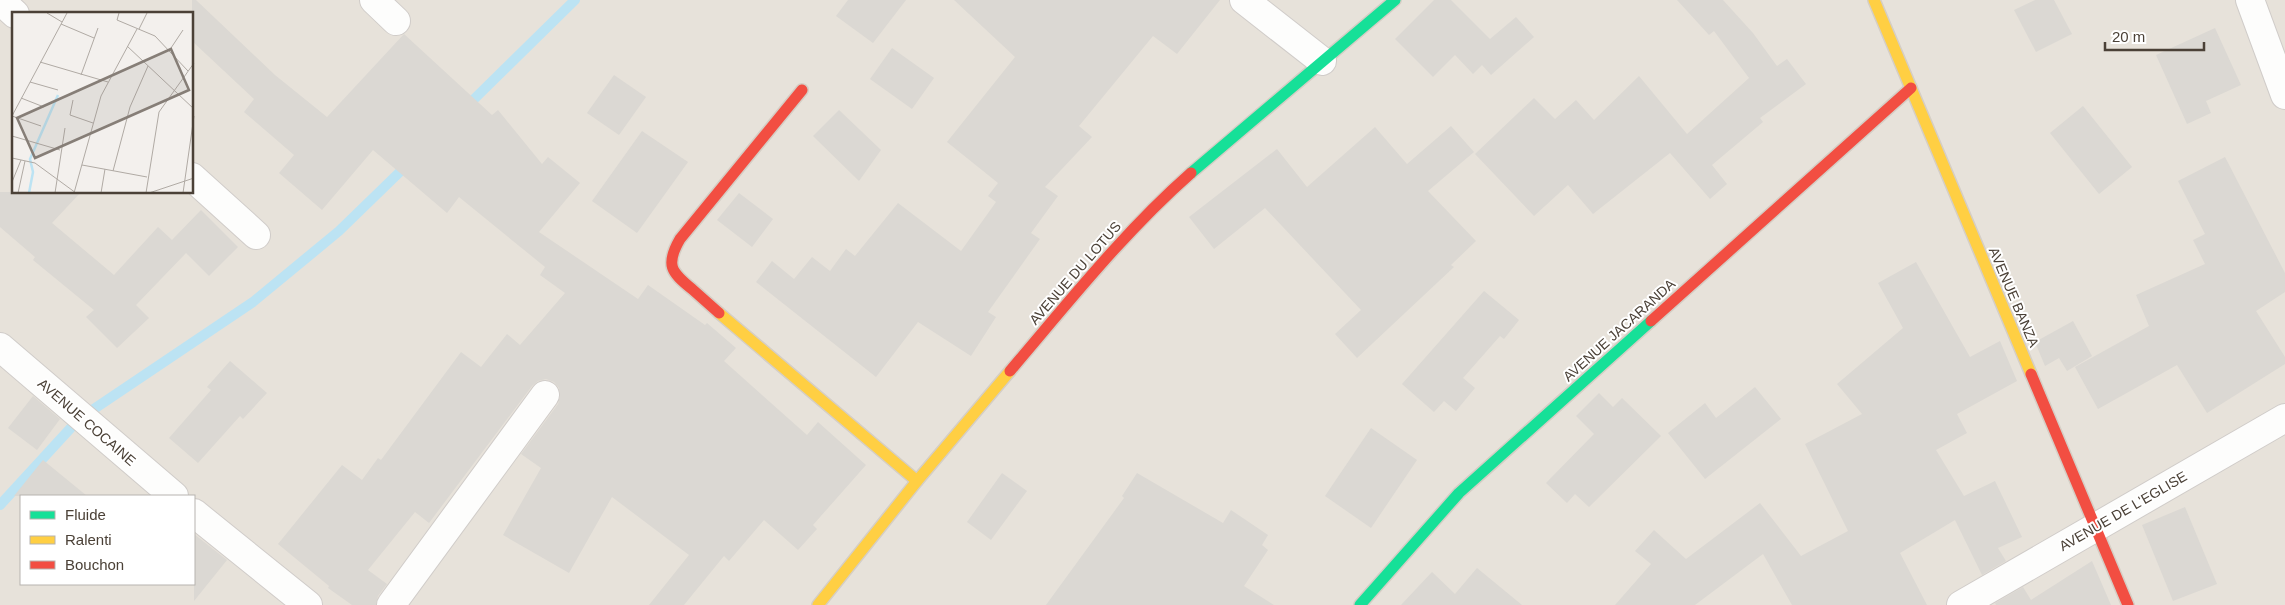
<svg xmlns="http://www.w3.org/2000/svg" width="2285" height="605" viewBox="0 0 2285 605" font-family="Helvetica,sans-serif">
	<rect width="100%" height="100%" fill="#f3f0ed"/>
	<path fill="#e7e2da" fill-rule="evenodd" d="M0 0H2285V605H0ZM14 14H192V192H14ZM21 496H194V584H21Z"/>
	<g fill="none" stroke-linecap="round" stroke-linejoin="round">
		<g stroke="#bce3f3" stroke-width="10">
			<polyline points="465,108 575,0"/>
			<polyline points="0,505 79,419 253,302 339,231 408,164"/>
		</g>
	</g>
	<g fill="#dbd8d3">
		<polygon points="192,0 196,0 275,75 327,117 404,34 492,115 498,110 542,164 548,157 580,183 539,232 638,299 648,285 705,325 707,323 736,348 724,361 807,435 818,422 866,465 813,525 817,529 798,550 764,520 729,561 724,556 684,605 649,605 689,555 612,497 569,573 503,535 541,468 521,454 558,404 560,397 559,388 554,382 546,379 538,381 532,386 429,523 415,512 368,570 387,584 378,596 376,605 352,605 328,588 329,586 278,544 342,465 362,480 378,458 381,460 461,352 481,367 507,334 520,345 565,293 540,275 545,267 459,197 447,213 373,150 322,210 279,173 294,155 244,112 254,99 192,41"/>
		<polygon points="848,0 906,0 873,43 836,16"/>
		<polygon points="954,0 1220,0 1177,54 1153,36 1079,126 1092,137 1045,187 1058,196 1031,233 1040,239 988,312 996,317 971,356 918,322 876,377 756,282 772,261 794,279 812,257 830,271 846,249 855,256 898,203 961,251 996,202 988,196 998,183 947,142 1015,57"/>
		<polygon points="1434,0 1451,0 1490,39 1516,17 1534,37 1491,75 1482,65 1473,74 1455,55 1433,77 1395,39"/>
		<polygon points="1677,0 1723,0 1753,33 1777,66 1787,59 1806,84 1760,118 1763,122 1712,165 1727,184 1710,199 1670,153 1593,214 1568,185 1534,216 1475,154 1534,98 1555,119 1576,100 1594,120 1639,76 1687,134 1749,78 1714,31 1709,35"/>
		<polygon points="2035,0 2054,0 2072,34 2036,52 2014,10"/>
		<polygon points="2215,28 2241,85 2206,101 2211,113 2187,124 2156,55"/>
		<polygon points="892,48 934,78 912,109 870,79"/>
		<polygon points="614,75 646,97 619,135 587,113"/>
		<polygon points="2083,106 2132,167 2099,194 2050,133"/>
		<polygon points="839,110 881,150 859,181 813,136"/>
		<polygon points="1451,126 1474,152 1428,191 1476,241 1451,265 1454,267 1357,358 1335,334 1361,310 1265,208 1214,249 1189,217 1277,149 1307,187 1375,127 1407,164"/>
		<polygon points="642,131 688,162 637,233 592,201"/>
		<polygon points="2225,157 2285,273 2285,292 2256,311 2285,357 2285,364 2207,413 2177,365 2098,409 2075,367 2149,326 2136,295 2205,264 2193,240 2205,234 2178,181"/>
		<polygon points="0,192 81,192 52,223 114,275 158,227 172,240 201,210 238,247 209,276 186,253 136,305 149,318 117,348 86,317 94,310 33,260 35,257 0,227"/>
		<polygon points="739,193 773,219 752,247 717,220"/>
		<polygon points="1916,262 1970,357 2000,341 2017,381 1957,414 1967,433 1936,450 1964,496 1995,481 2022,537 1998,548 2006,561 1982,575 1955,520 1900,553 1927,605 1792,605 1763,554 1695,605 1615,605 1651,564 1635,551 1654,530 1686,559 1760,503 1801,556 1848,531 1805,444 1862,414 1837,384 1903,328 1878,283"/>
		<polygon points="1484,291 1519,320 1504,339 1500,336 1463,378 1475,388 1456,411 1444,401 1434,412 1402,384"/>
		<polygon points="2073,321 2092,356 2067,371 2059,358 2045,366 2035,342"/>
		<polygon points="230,361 267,393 243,419 240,416 198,463 169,438 211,390 207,387"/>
		<polygon points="1755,387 1781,419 1705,479 1668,433 1705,403 1716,418"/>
		<polygon points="1599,393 1613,407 1622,398 1661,436 1589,507 1575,494 1567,503 1546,483 1594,434 1576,416"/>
		<polygon points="33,396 60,419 37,450 8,428"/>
		<polygon points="1371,428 1417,460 1371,528 1325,496"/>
		<polygon points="43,460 87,496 14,496"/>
		<polygon points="1002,473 1027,491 991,540 967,522"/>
		<polygon points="1137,473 1223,523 1231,510 1268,535 1262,545 1268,550 1244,586 1274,605 1046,605 1124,498 1122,496"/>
		<polygon points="2185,507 2217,584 2173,601 2142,525"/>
		<polygon points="194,534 227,560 194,601"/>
		<polygon points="2092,561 2111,605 1996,605 1995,603 2023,587 2031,600"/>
		<polygon points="1477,568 1522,605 1401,605 1432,572 1455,594"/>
	</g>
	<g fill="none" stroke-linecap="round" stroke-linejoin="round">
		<defs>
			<g id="street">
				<polyline points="0,0 15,14"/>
				<polyline points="374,0 396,21"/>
				<polyline points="1244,0 1322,61"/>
				<polyline points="2250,0 2285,95"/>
				<polyline points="192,177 256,235"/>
				<polyline points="0,347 174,496"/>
				<polyline points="194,513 308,605"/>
				<polyline points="391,605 545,395"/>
				<polyline points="1961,605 2285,418"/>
			</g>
			<g id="fast">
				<polyline points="1191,173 1395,0"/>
				<polyline points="1360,605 1459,493 1651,321"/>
			</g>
			<g id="slow">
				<polyline points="1874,0 2031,374"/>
				<polyline points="719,313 917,481"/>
				<polyline points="818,605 917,481 1010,371"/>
			</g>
			<g id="jam">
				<path d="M719 313C710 305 701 297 692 289 671 272 665 265 680 239L802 90"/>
				<polyline points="1651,321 1911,88"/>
				<path d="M1010 371C1068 303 1124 232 1191 173"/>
				<polyline points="2031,374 2128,605"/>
			</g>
		</defs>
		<use href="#street" stroke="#d0ccc9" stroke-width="30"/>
		<use href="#fast" stroke="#d5cec5" stroke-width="14"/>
		<use href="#slow" stroke="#d5cec5" stroke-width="14"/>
		<use href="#jam" stroke="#d5cec5" stroke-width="14"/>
		<use href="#street" stroke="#fdfdfc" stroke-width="28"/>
		<use href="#fast" stroke="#16e098" stroke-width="11"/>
		<use href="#slow" stroke="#ffcf43" stroke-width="11"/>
		<use href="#jam" stroke="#f24e42" stroke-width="11"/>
	</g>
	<g text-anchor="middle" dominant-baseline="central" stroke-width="4" stroke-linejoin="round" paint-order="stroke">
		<g font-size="14" fill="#4b4137" stroke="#fff">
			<text transform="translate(1075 273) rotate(-49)">AVENUE DU LOTUS</text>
			<text transform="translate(2014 297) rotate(67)">AVENUE BANZA</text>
			<text transform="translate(1619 330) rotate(-42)">AVENUE JACARANDA</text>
			<text transform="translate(87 422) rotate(41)">AVENUE COCAINE</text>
			<text transform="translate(2123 511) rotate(-30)">AVENUE DE L'EGLISE</text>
		</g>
	</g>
	<g transform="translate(12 12)">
		<rect width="181" height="181" fill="#f3f0ed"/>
		<path fill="none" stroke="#bce3f3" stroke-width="2.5" d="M17 181 21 160 18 147 46 83"/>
		<path fill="none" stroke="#b0aaa4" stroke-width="1" d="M35 1 50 10M107 1 105 8 143 24 176 59M49 12 82 26M127 17 135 1M115 34 182 97M157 39 171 18M28 50 96 70M69 63 86 16M18 70 46 78M9 86 32 95M61 88 58 103 81 111M0 104 55 1M0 104 29 114M0 124 48 138M0 146 23 151 64 181M70 153 135 165M101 159 118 95 136 54M0 170 9 148M6 181 13 149M43 181 53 116M62 181 89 84 125 17M89 181 93 157M134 181 147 100 182 51M137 181 182 166M171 181 182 104"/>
		<path fill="#867e77" fill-opacity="0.15" stroke="#867e77" stroke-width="2.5" d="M159 37 177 78 23 146 5 106Z"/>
		<rect width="181" height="181" fill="none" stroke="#4b4137" stroke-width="2.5"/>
	</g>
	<rect x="20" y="495" width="175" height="90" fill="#ffffff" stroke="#b7b3af"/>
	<rect x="30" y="511" width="25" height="8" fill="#16e098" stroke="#b7b3af"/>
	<text x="65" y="520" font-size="15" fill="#4b4137">Fluide</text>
	<rect x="30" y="536" width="25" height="8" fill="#ffcf43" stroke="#b7b3af"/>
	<text x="65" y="545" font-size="15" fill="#4b4137">Ralenti</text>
	<rect x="30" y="561" width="25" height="8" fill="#f24e42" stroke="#b7b3af"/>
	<text x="65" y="570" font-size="15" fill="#4b4137">Bouchon</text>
	<path d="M2105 42v8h99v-8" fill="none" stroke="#4b4137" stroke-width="2.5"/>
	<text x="2112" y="42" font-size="15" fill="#4b4137" stroke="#ffffff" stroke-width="4" paint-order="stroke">20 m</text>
</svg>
